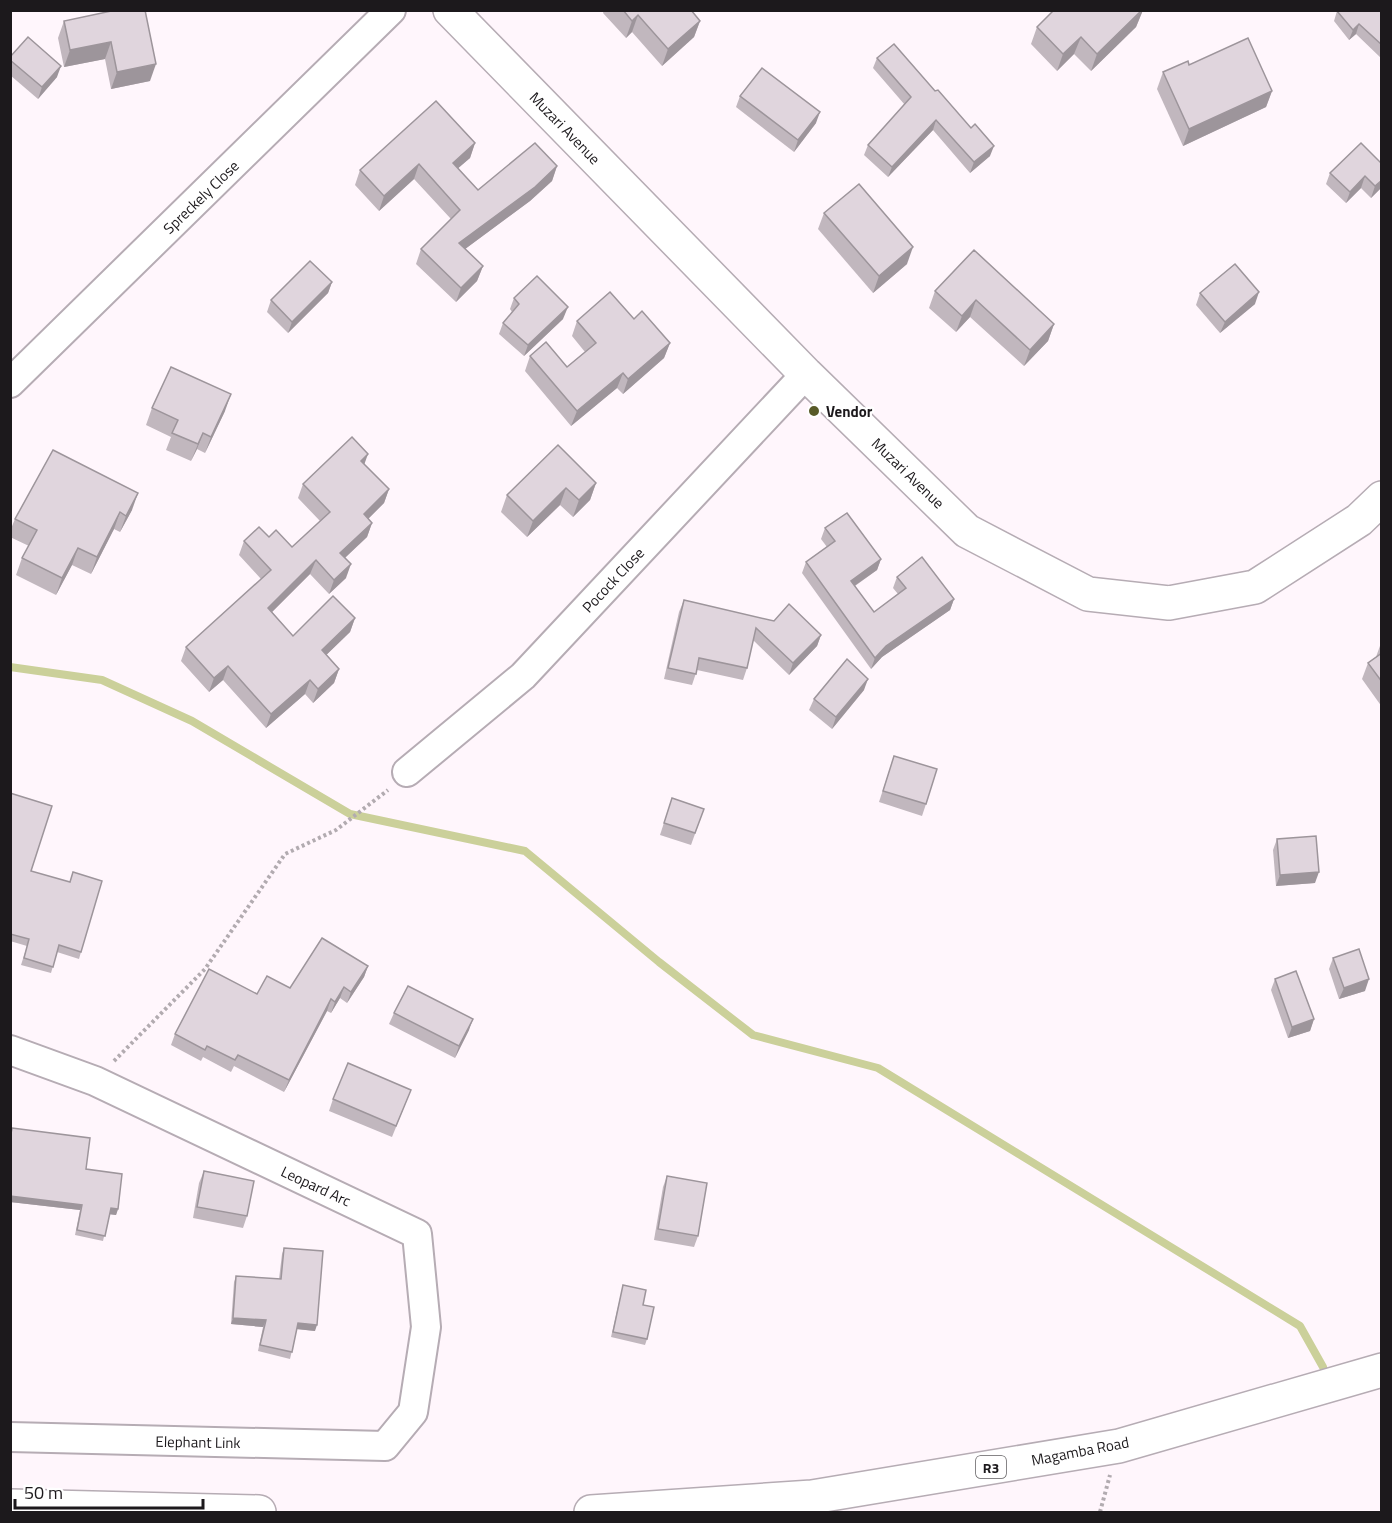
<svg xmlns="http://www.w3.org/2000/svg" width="1392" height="1523" viewBox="0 0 1392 1523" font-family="'Titillium Web',sans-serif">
	<rect width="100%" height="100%" fill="#fff6fc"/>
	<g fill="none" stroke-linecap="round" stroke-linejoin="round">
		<polyline stroke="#cbd09a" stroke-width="8" points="10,667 102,680 192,721 350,814 525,851 659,962 753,1035 878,1068 1300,1326 1323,1367"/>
		<defs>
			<g id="minor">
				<polyline points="10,383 391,10"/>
				<polyline points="407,772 523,676 806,374"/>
				<polyline points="10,1050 95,1081 417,1234 426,1327 413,1412 385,1446 10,1437"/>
			</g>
			<polyline id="tertiary" points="450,10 806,374 967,531 1088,594 1169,603 1255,587 1359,520 1382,498"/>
			<g id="trunk">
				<polyline points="10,1506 259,1512"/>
				<polyline points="591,1512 812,1497 1119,1446 1382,1370"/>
			</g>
		</defs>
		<use href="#minor" stroke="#b6acb4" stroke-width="32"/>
		<use href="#tertiary" stroke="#b6acb4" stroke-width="36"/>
		<use href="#trunk" stroke="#b6acb4" stroke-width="36"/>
		<g stroke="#b2abb0" stroke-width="4" stroke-dasharray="3 3" stroke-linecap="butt">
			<polyline points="114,1061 205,969 285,854 336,830 388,790"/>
			<polyline points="1100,1512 1110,1475"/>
		</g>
		<use href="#minor" stroke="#fff" stroke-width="28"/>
		<use href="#tertiary" stroke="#fff" stroke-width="33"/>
		<use href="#trunk" stroke="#fff" stroke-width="33"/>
	</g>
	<g fill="#c1b7be">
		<polygon points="116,10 150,81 111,89 105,59 64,67 58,38 64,21"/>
		<polygon points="604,10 691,10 700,21 694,37 662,66 632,32 626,38 603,13"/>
		<polygon points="1143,10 1136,27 1091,71 1074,54 1057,71 1031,44 1037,27"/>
		<polygon points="1382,10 1382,59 1356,34 1349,40 1334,21 1337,11"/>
		<polygon points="10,57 57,77 38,99 10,75"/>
		<polygon points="877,58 990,156 970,173 933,130 888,177 864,155 868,145 905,105 873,68"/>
		<polygon points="1163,72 1272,91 1266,107 1183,146 1157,89"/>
		<polygon points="740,96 816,123 794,152 736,107"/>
		<polygon points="475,143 470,158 458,168 478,190 557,166 552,181 530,201 465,249 483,266 477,281 456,302 416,264 421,249 451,219 414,179 379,211 355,185 360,170"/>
		<polygon points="1382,164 1382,187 1371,198 1361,188 1346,203 1326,184 1330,173"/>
		<polygon points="824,213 907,264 873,293 818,229"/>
		<polygon points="974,250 1054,324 1048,341 1024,366 970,317 956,332 929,308 935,291"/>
		<polygon points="332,282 328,293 288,333 267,312 271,300"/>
		<polygon points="1200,293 1255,304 1220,333 1196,305"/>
		<polygon points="514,298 563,319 524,356 499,334 503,323 512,312 510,309"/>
		<polygon points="634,319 670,343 664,358 623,394 617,388 571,426 525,371 530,356 567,367 585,352 572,336 577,321"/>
		<polygon points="152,408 225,411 205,453 197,449 191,461 166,450 171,437 146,425"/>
		<polygon points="364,465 389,489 384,503 368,519 372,523 367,537 345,558 346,578 329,594 310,574 272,612 293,636 355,618 350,632 326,655 339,669 334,683 313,703 305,694 266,728 223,680 209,692 181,661 186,647 261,579 239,555 244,541 269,537 292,547 320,521 298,498 303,484"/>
		<polygon points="596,483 590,500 573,517 560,505 527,537 501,512 507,495"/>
		<polygon points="132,510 120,532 114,529 91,574 72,565 56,595 16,575 22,558 29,546 10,537 10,531 15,519"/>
		<polygon points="825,528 881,559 877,570 855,586 874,612 898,594 893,588 897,577 954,599 950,610 882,657 871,669 802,573 806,562 827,547 821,539"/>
		<polygon points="684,600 821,635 817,646 789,675 753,640 747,668 743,680 697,670 692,685 664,679 679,612"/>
		<polygon points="1381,643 1382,643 1382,707 1362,679 1368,663 1376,657"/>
		<polygon points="864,690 832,729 809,710 814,699"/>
		<polygon points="894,756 926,804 922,816 879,802"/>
		<polygon points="10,793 31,871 81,952 79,959 57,952 51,973 21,965 27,946 10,941"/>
		<polygon points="672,798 704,809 691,845 660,835"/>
		<polygon points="1277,839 1315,883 1276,886 1273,850"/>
		<polygon points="1333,958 1365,991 1339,999 1329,969"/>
		<polygon points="368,966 364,977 347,1003 340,998 331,1013 327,1011 284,1092 234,1066 231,1072 203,1057 201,1061 171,1045 175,1034 257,994 290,988"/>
		<polygon points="1275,979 1314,1019 1310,1031 1288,1038 1271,990"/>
		<polygon points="394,1013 469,1030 455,1058 389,1024"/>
		<polygon points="411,1090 392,1137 329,1111 333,1099"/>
		<polygon points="12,1128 86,1169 118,1209 116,1215 109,1214 103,1241 75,1235 80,1210 10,1202 10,1132"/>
		<polygon points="204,1171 247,1216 243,1228 193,1218 199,1183"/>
		<polygon points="667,1176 698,1236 694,1247 654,1240 663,1187"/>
		<polygon points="284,1248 315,1331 297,1329 290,1359 258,1351 263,1327 231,1324 234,1282 236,1276 279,1279 282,1254"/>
		<polygon points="623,1285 643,1305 647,1339 645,1345 611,1337"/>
	</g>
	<g fill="#9d959b">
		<polygon points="1143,10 1136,27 1091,71 1097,54"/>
		<polygon points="638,15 632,32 626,38 632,21"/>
		<polygon points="700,21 694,37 662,66 668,49"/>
		<polygon points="1359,24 1356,34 1349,40 1353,30"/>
		<polygon points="1081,37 1074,54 1057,71 1063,54"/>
		<polygon points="111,42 105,59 64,67 70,50"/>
		<polygon points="156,64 150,81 111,89 117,72"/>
		<polygon points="61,66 57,77 38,99 42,87"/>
		<polygon points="1272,91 1266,107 1183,146 1189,129"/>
		<polygon points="820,112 816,123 794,152 798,140"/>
		<polygon points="936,120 933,130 888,177 892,167"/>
		<polygon points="475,143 470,158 448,177 453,163"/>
		<polygon points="994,146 990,156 970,173 974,162"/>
		<polygon points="419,164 414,179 379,211 384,196"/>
		<polygon points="557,166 552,181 530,201 453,258 459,243"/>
		<polygon points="1365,176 1361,188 1346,203 1350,192"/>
		<polygon points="1382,180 1382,187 1371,198 1375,186"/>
		<polygon points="913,247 907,264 873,293 879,276"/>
		<polygon points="483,266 477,281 456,302 461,288"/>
		<polygon points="332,282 328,293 288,333 292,322"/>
		<polygon points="1259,292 1255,304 1220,333 1225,322"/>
		<polygon points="976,300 970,317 956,332 962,316"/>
		<polygon points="568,307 563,319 524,356 528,345"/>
		<polygon points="1054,324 1048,341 1024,366 1030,350"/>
		<polygon points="670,343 664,358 623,394 628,379"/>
		<polygon points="623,373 617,388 571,426 577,411"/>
		<polygon points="231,394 225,411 205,453 211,437"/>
		<polygon points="203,433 197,449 191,461 198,444"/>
		<polygon points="368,454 363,468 361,461"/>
		<polygon points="596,483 590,500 573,517 579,500"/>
		<polygon points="566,488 560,505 527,537 533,521"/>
		<polygon points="389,489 384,503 359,528 364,514"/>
		<polygon points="138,493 132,510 120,532 126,516"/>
		<polygon points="120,512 114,529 91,574 97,557"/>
		<polygon points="372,523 367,537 335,567 340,553"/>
		<polygon points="78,548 72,565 56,595 62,578"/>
		<polygon points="881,559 877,570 847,591 851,581"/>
		<polygon points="316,560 310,574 262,622 268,608"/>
		<polygon points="351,564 346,578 329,594 334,580"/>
		<polygon points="954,599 950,610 882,657 871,669 875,658 886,646"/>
		<polygon points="355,618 350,632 317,664 322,650"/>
		<polygon points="821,635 817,646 789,675 793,663"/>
		<polygon points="228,666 223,680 209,692 214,678"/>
		<polygon points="339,669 334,683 313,703 318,689"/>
		<polygon points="868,679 864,690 832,729 836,717"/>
		<polygon points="310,680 305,694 266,728 271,714"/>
		<polygon points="1319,872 1315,883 1276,886 1280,875"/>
		<polygon points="368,966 364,977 347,1003 351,992"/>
		<polygon points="1369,979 1365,991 1339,999 1344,988"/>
		<polygon points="344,987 340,998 331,1013 335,1002"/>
		<polygon points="331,999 327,1011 284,1092 289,1080"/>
		<polygon points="473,1019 469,1030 455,1058 459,1046"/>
		<polygon points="1314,1019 1310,1031 1288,1038 1292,1027"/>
		<polygon points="10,1196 82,1205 80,1210 10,1202"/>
		<polygon points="111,1208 118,1209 116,1215 108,1214"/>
		<polygon points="233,1318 266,1320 263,1327 231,1324"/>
		<polygon points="298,1323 317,1325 315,1331 296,1329"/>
	</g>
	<g fill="#e0d5dd" stroke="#9d959b" stroke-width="1.5">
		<polygon points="116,10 145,10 156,64 117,72 111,42 70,50 64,21"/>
		<polygon points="623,10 691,10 700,21 668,49 638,15 632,21"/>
		<polygon points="1054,10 1142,10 1097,54 1081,37 1063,54 1037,27"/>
		<polygon points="1338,10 1382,10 1382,45 1359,24 1353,30 1337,11"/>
		<polygon points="28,37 61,66 42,87 10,60 10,57"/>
		<polygon points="1248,38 1272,91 1189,129 1163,72 1188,61 1189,65"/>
		<polygon points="894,44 935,91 938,90 971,128 975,124 994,146 974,162 936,120 892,167 868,145 911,97 877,58"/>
		<polygon points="762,68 820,112 798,140 740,96"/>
		<polygon points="436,101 475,143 453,163 478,190 535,143 557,166 535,187 459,243 483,266 461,288 421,249 460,210 419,164 384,196 360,170"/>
		<polygon points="1361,143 1382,164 1382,180 1375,186 1365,176 1350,192 1330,173"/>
		<polygon points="859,184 913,247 879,276 824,213"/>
		<polygon points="974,250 1054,324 1030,350 976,300 962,316 935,291"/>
		<polygon points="310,261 332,282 292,322 271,300"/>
		<polygon points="1235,264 1259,292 1225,322 1200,293"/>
		<polygon points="537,276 568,307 528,345 503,323 519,304 514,298"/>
		<polygon points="610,292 634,319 642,311 670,343 628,379 623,373 577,411 530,356 546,342 567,367 596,343 577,321"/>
		<polygon points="171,367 231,394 211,437 203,433 198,444 172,433 178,420 152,408"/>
		<polygon points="352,437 368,454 361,461 389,489 364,514 372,523 340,553 351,564 334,580 316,560 268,608 293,636 333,596 355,618 322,650 339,669 318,689 310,680 271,714 228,666 214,678 186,647 271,570 244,541 259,527 269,537 276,530 292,547 330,512 303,484"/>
		<polygon points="558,445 596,483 579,500 566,488 533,521 507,495"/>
		<polygon points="53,450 138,493 126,516 120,512 97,557 78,548 62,578 22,558 37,530 15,519"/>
		<polygon points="847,513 881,559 851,581 874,612 906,588 897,577 922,557 954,599 886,646 875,658 806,562 835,541 825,528"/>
		<polygon points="684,600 774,621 789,604 821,635 793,663 756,628 747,668 699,658 696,674 668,668"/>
		<polygon points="1382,653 1382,682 1368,663"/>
		<polygon points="847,659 868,679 836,717 814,699"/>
		<polygon points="894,756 937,769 926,804 883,791"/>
		<polygon points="10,793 52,806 31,871 70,882 73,872 102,881 81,952 59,945 53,967 24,958 29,939 10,934"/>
		<polygon points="672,798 704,809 695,833 664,823"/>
		<polygon points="1316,836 1319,872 1280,875 1277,839"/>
		<polygon points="322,938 368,966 351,992 344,987 335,1002 331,999 289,1080 238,1055 235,1060 207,1046 205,1050 175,1034 209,969 257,994 267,976 290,988"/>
		<polygon points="1359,949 1369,979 1344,988 1333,958"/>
		<polygon points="1296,971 1314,1019 1292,1027 1275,979"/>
		<polygon points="408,986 473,1019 459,1046 394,1013"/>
		<polygon points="348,1063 411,1090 396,1126 333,1099"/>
		<polygon points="12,1128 90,1138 86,1169 122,1174 118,1209 111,1208 105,1236 77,1230 82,1205 10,1196 10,1139"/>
		<polygon points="204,1171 254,1181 247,1216 197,1207"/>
		<polygon points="667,1176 707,1183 698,1236 658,1229"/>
		<polygon points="284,1248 323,1251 317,1325 298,1323 292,1352 260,1345 266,1320 233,1318 236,1276 281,1279"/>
		<polygon points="623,1285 646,1290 643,1305 654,1307 647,1339 613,1332"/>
	</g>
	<circle fill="#585a28" stroke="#fff" stroke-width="2" cx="814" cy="411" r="6"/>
	<g text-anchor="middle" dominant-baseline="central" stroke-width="4.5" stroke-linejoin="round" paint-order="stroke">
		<rect fill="#fff" stroke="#605e60" stroke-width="1.5" x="976" y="1456" width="30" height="22" rx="4.5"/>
		<g font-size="14" font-weight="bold" fill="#1c191c">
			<text x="991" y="1467">R3</text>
		</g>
		<g font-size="15" fill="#1c191c" stroke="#fff">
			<text transform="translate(565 128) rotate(46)">Muzari Avenue</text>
			<text transform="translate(201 197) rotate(-44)">Spreckely Close</text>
			<text transform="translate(908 473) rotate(44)">Muzari Avenue</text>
			<text transform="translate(613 580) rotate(-47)">Pocock Close</text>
			<text transform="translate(316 1186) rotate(25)">Leopard Arc</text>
			<text transform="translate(198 1442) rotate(1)">Elephant Link</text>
			<text transform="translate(1080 1451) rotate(-11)">Magamba Road</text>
		</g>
		<g font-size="15" font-weight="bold" fill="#1c191c" stroke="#fff" text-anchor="start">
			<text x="826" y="411">Vendor</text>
		</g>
	</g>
	<rect width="1392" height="1523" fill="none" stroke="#1c191c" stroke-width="24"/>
	<path d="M15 1499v9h188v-9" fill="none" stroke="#1c191c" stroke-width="3"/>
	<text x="24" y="1499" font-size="18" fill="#1c191c" stroke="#ffffff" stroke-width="4.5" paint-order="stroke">50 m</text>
</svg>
